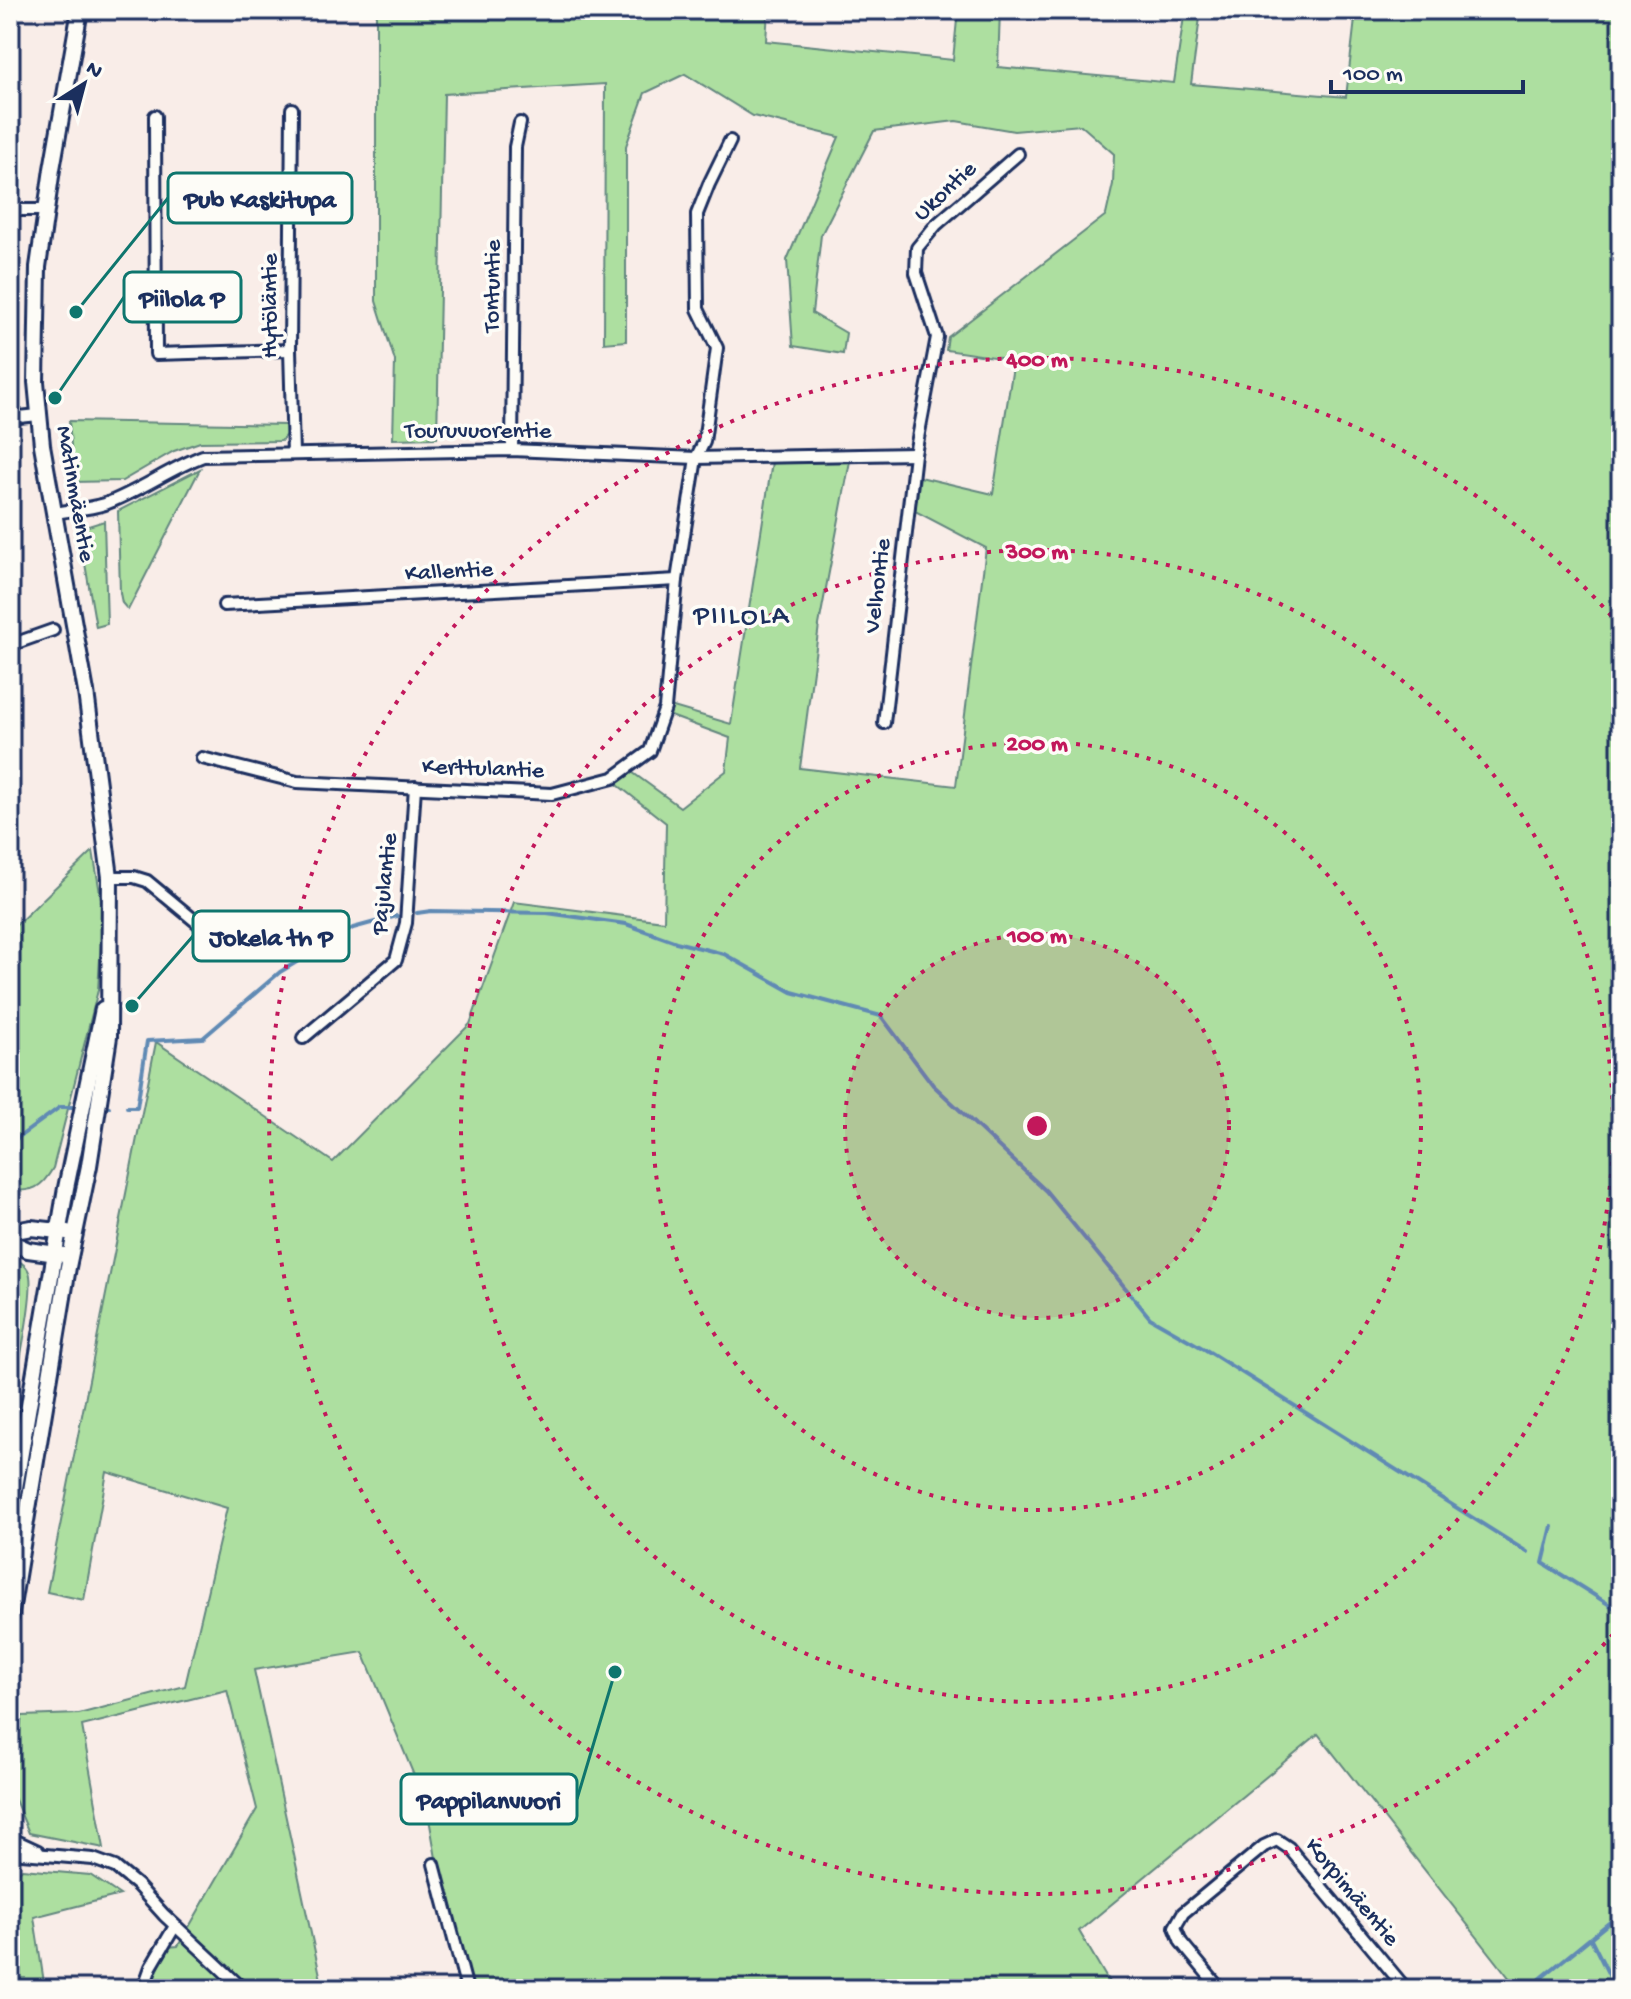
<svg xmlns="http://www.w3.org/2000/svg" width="1631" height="1999" viewBox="0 0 1631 1999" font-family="'Gochi Hand',sans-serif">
	<rect width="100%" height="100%" fill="#f9ede8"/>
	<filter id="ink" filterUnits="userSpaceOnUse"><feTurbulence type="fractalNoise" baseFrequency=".0125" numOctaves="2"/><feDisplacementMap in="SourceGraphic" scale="16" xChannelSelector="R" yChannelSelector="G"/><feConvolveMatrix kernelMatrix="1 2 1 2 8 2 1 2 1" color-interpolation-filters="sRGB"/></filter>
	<g filter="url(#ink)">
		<g fill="#addfa0" stroke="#64877f" stroke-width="2">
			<polygon points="376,10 768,10 766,41 953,60 958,10 1000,10 998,67 1174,83 1185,10 1201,10 1191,84 1346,97 1355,19 1298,10 1621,10 1621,1989 1518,1989 1318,1734 1079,1931 1113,1989 459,1989 427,1807 363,1652 254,1670 323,1989 150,1989 167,1947 178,1946 257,1809 227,1690 82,1726 104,1848 29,1833 10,1788 22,1716 79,1714 185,1686 227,1508 107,1472 84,1600 47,1592 156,1042 333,1162 470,1024 514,902 664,921 666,823 614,782 629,770 680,807 726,771 730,738 668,715 670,706 731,724 772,462 850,461 819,625 800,768 956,786 986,548 915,511 920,477 993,494 1014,360 946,350 948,337 1106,215 1113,184 1114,154 1081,125 1014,131 956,121 874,131 821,235 812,313 846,333 843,354 793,346 787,260 839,137 753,116 685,74 645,93 626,146 626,341 604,343 605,84 444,94 437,438 393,439 395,361 376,301"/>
			<polygon points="69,421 286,425 287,433 281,441 200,442 174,451 122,481 74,482"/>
			<polygon points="200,469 128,610 122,603 120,593 118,511"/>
			<polygon points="104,521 107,624 96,627 79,529"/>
			<path d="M93 851 103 911 98 990 53 1168C41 1189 33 1191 10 1191V931Z"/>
			<path d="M10 1257C17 1260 26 1264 29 1272 36 1288 15 1385 10 1408Z"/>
			<polygon points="22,1869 90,1875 120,1895 34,1917 45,1989 10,1989 10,1881"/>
		</g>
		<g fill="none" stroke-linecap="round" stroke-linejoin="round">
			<g stroke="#608ab4" stroke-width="4">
				<polyline points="417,913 431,911 547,913 626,924 676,942 724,954 792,992 881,1016 933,1085 1046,1191 1150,1318 1206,1350 1527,1552"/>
				<polyline points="106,1107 109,1107"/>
				<polyline points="127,1107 137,1107 147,1041 203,1038 280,972 353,928 397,916"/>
				<polyline points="10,1141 15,1140 60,1107 74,1107"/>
				<polyline points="1552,1526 1543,1563 1621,1612"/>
				<polyline points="1591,1939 1616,1989"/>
				<polyline points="1529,1988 1621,1913"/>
			</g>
			<defs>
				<g id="minor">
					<polyline points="292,109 290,350 293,454"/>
					<polyline points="155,116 156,354 290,350"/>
					<polyline points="10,210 45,210"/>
					<polyline points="10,418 38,415"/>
					<polyline points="512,450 515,147 520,123"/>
					<path d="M54 513C71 510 89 509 105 504 140 491 169 469 203 456L512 450 696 458 915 454"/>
					<polyline points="224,605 677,580"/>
					<polyline points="10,641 19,642 53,630"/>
					<polyline points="884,723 915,454 937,337 916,273 917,248 936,225 1018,154"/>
					<polyline points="202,758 297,782 552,794 613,778 650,751 665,708 677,580 696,458 704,442 717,348 698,309 697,214 709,184 730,141"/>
					<polyline points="110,877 134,877 147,881 211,934"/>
					<polyline points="303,1038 396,960 406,923 415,787"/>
					<polyline points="10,1838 38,1851"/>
					<polyline points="10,1852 93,1859 115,1867 137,1885 164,1915 243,1989"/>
					<polyline points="434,1864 467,1989"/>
					<polyline points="143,1989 151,1967 175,1926"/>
					<polyline points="1220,1989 1181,1942 1175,1927 1183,1913 1264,1846 1277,1840 1289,1848 1406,1989"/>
				</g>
				<g id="secondary">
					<polyline points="10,1232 31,1228 67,1232"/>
					<polyline points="10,1242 28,1250 64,1255"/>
					<polyline points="10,1517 66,1188 103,1009"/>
					<polyline points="10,1618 68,1267 89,1166 109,1037 110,877 86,692 42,445 36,382 38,267 52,169 80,10"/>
				</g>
			</defs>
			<use href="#minor" stroke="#1b2f5e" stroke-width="16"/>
			<use href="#secondary" stroke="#1b2f5e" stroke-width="20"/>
			<use href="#minor" stroke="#fdfcf7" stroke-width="10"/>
			<use href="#secondary" stroke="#fdfcf7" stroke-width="14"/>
		</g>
	</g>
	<circle cx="1037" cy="1126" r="192" fill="#c2185b" fill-opacity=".12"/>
	<g fill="none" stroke="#c2185b" stroke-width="4" stroke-dasharray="4 8">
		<circle cx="1037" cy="1126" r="192"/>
		<circle cx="1037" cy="1126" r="384"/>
		<circle cx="1037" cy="1126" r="576"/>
		<path d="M1621 1625A768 768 0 1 1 1621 627"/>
	</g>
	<g text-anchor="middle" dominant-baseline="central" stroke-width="7" stroke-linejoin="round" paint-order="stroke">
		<g font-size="24" fill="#1b2f5e" stroke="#fdfcf7">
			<text transform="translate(946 192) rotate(-43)">Ukontie</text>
			<text transform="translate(494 286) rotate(-89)">Tontuntie</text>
			<text transform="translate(271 306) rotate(-90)">Hytöläntie</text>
			<text x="478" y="432">Touruvuorentie</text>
			<text transform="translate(74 494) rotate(80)">Matinmäentie</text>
			<text transform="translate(449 573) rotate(-3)">Kallentie</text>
			<text transform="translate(879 586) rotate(-83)">Velhontie</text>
			<text transform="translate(483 770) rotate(2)">Kerttulantie</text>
			<text transform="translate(386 884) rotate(-84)">Pajulantie</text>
			<text transform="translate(1351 1893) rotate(50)">Korpimäentie</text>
		</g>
		<g font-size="28" letter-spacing="2" fill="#1b2f5e" stroke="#fdfcf7">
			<text x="742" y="617">PIILOLA</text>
		</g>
	</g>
	<circle cx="1037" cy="1126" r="12" fill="#c2185b" stroke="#fdfcf7" stroke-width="4"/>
	<g font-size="24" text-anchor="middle" font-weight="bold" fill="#c2185b" stroke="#fdfcf7" stroke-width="7" stroke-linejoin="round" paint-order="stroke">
		<text x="1037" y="366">400 m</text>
		<text x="1037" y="558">300 m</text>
		<text x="1037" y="750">200 m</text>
		<text x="1037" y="942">100 m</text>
	</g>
	<path fill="none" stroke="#0f766e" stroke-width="3" d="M76 312L168 198M55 398L124 297M132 1006L193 936M615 1672L577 1799"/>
	<g fill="#0f766e" stroke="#fdfcf7" stroke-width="3">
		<circle cx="76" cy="312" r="8"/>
		<circle cx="55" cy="398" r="8"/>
		<circle cx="132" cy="1006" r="8"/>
		<circle cx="615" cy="1672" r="8"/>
	</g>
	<g fill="#fdfcf7" stroke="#0f766e" stroke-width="3">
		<rect x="168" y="173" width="184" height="50" rx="8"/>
		<rect x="124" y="272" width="117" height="50" rx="8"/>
		<rect x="193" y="911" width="156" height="50" rx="8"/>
		<rect x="401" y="1774" width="176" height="50" rx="8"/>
	</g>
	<g font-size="26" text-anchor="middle" font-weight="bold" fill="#1b2f5e">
		<text x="260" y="207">Pub Kaskitupa</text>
		<text x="182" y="306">Piilola P</text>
		<text x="271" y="945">Jokela th P</text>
		<text x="489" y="1808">Pappilanvuori</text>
	</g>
	<rect width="1631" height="1999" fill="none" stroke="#fdfcf7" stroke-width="40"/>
	<rect x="20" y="20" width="1591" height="1959" fill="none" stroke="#1b2f5e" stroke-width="3" filter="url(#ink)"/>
	<g transform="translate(84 84) rotate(36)" stroke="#fdfcf7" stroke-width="6" paint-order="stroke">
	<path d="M0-6L14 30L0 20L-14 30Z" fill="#1b2f5e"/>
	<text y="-12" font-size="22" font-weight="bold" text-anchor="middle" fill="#1b2f5e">N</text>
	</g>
	<path d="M1331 80v12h192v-12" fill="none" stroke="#1b2f5e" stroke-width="4"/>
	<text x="1343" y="80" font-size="24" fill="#1b2f5e" stroke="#fdfcf7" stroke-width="6" paint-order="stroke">100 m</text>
</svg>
